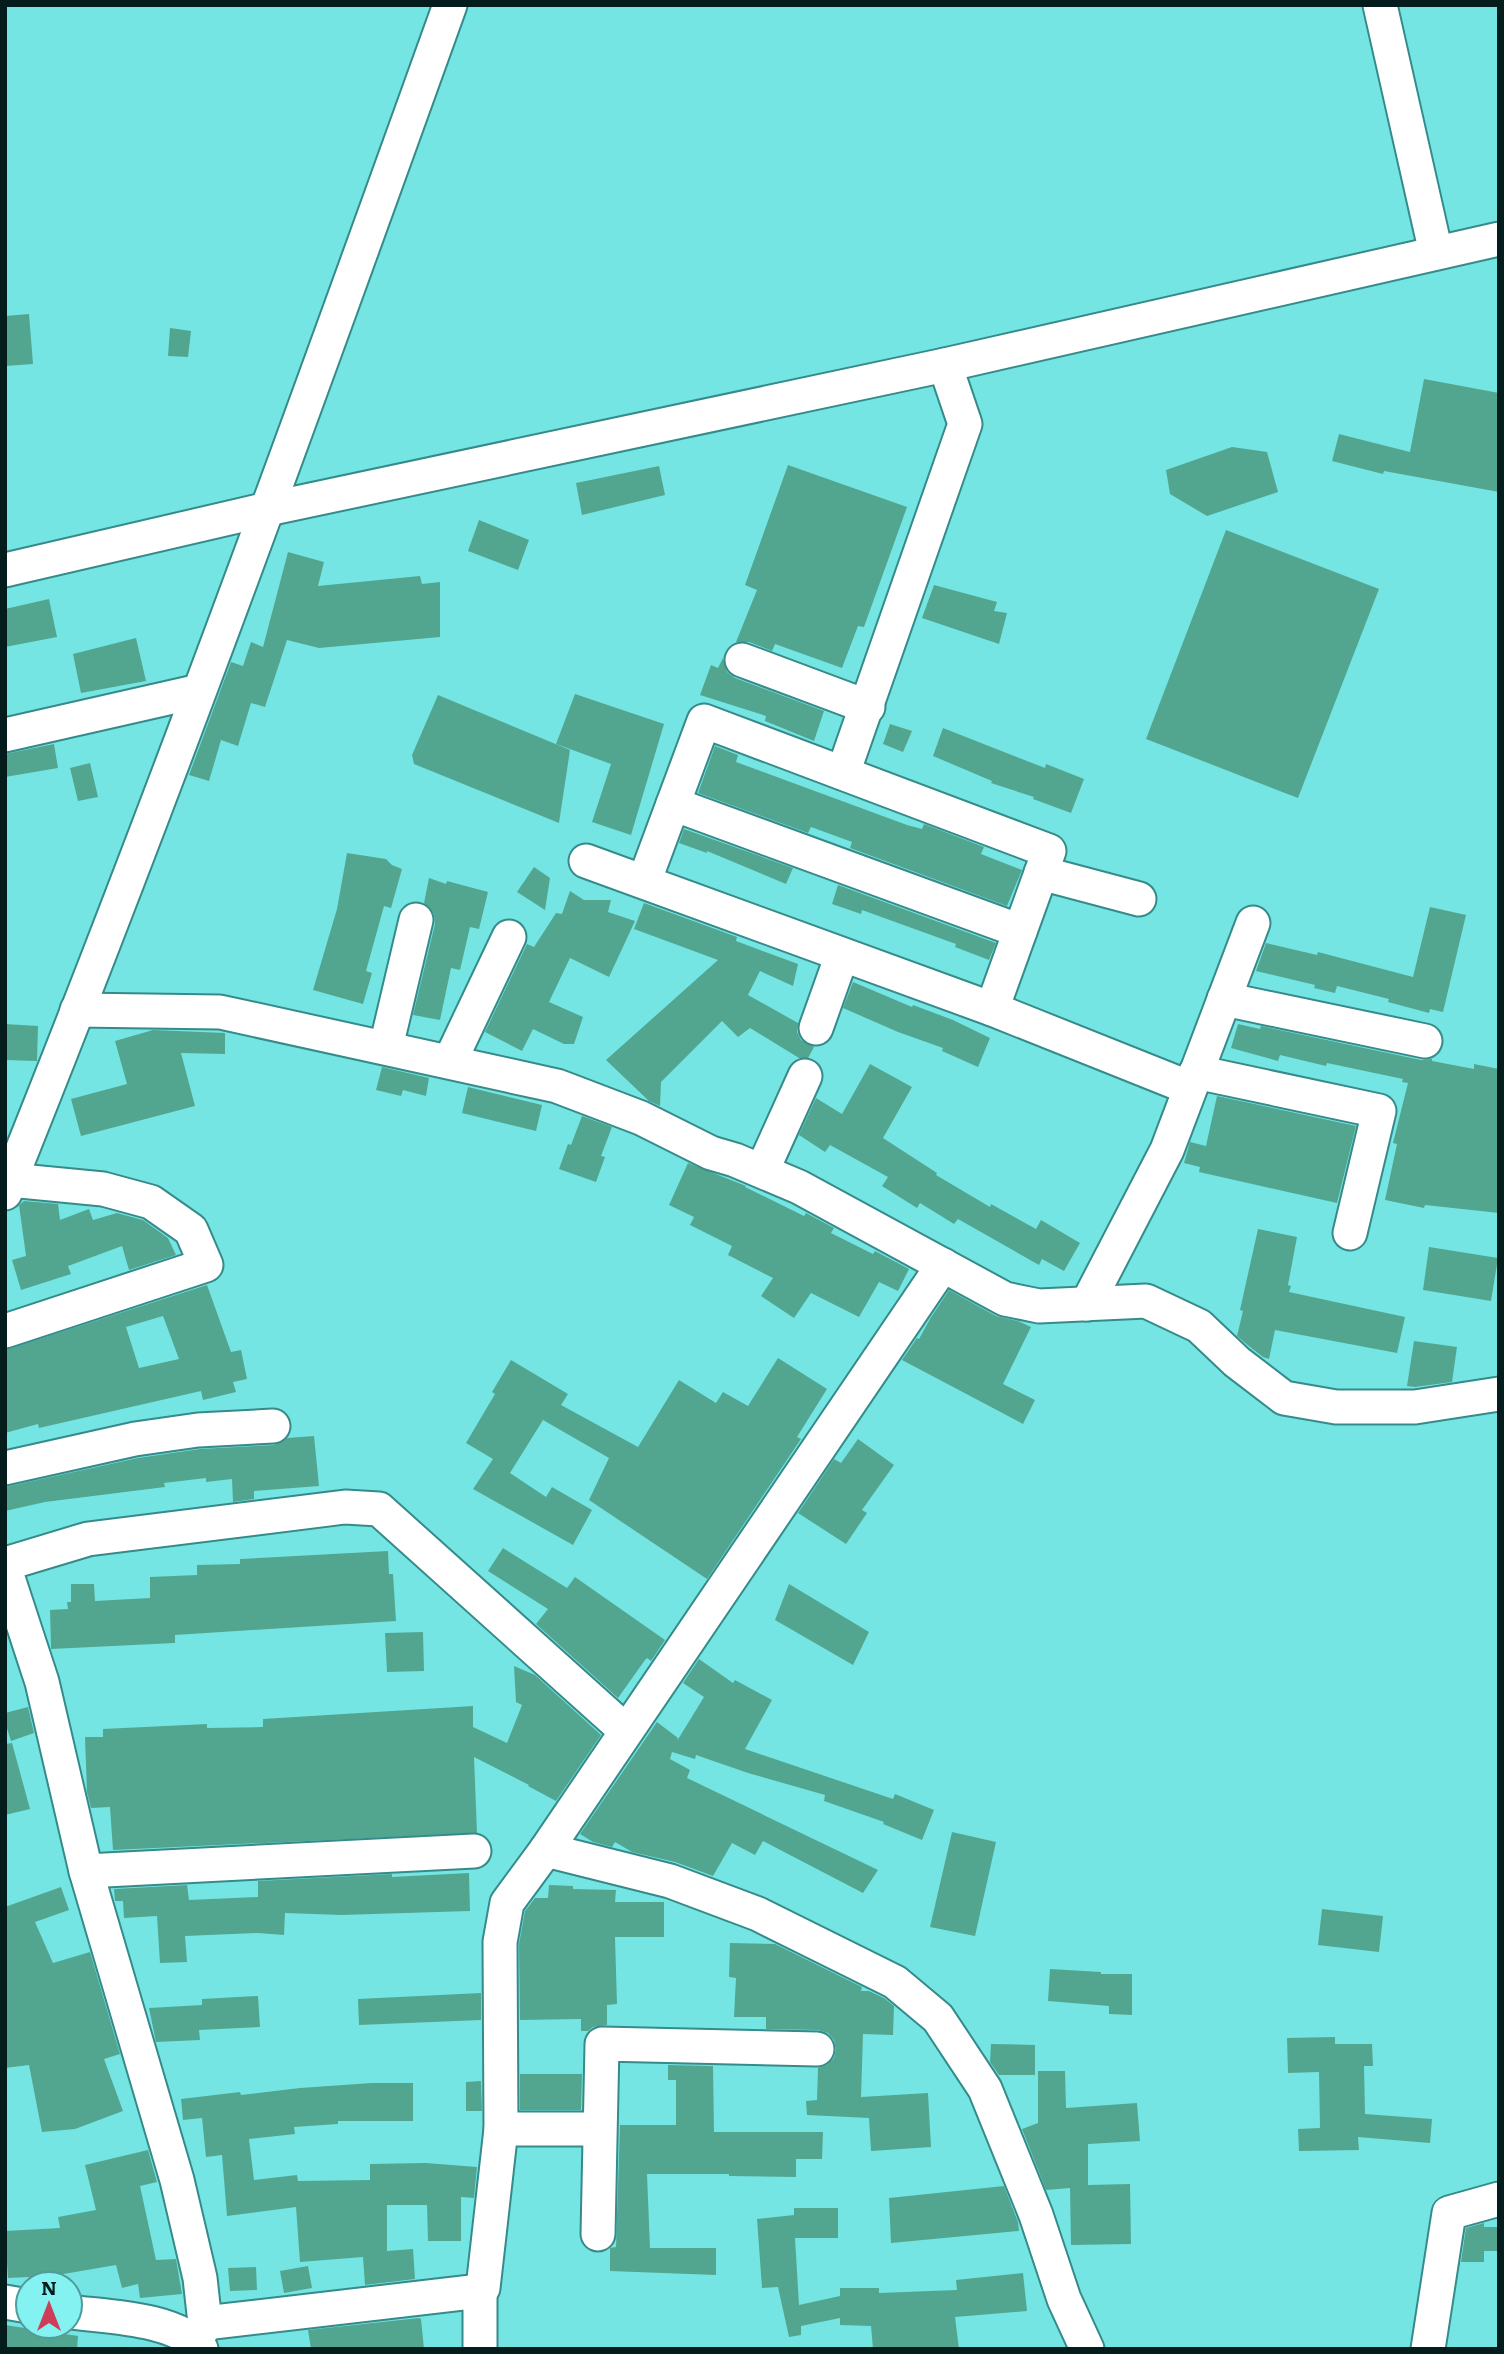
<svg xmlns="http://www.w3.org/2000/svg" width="1504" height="2354" viewBox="0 0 1504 2354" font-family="Literata,serif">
	<rect width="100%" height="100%" fill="#75e5e3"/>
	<g fill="#52a690" fill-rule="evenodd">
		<polygon points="29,314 33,364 5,366 5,316"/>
		<polygon points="170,328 191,331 188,357 168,356"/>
		<polygon points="1424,379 1499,393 1499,492 1384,471 1383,474 1332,461 1339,434 1410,452"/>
		<polygon points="1232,447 1267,452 1278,492 1207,516 1170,494 1166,470"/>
		<polygon points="788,465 907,507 864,627 858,626 842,668 775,644 772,651 749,642 736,642 757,590 745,585"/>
		<polygon points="659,466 665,495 582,515 576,483"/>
		<polygon points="479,520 529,540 518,570 468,551"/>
		<polygon points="1226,530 1379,589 1298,798 1146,739"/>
		<polygon points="288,552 324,562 318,586 420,576 422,584 440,582 440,637 319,648 287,640 265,707 251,703 238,746 221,740 209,781 189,775 231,662 243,666 251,642 263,647"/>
		<polygon points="934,585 997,602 994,611 1007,613 999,644 922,618"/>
		<polygon points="49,599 57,637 5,647 5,609"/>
		<polygon points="136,638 146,681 81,693 73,654"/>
		<polygon points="723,658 727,672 735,678 824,711 814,741 765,721 766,716 700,695 711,665 718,668"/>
		<polygon points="575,694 664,724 631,835 592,822 611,764 556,744"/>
		<polygon points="438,695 570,750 559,823 414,764 412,755"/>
		<polygon points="890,724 912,731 903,752 883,744"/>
		<polygon points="943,728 1045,768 1046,764 1084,779 1071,813 1033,799 1034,797 991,783 992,781 933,756"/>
		<polygon points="54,744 58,768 5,777 5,754"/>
		<polygon points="715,746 738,755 736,762 907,825 922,829 924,824 984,847 981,854 1022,870 1007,906 850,848 852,842 811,827 808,833 698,793"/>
		<polygon points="90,763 98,797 78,801 70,768"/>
		<polygon points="684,829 793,868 786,884 707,851 707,853 679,843"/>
		<polygon points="347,853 386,859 392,865 402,869 391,908 384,906 366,971 372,973 363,1004 313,990 337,909"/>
		<polygon points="534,867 550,878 545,910 517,892"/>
		<polygon points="429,878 446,884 447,881 488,892 479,929 470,927 460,970 451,968 440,1020 413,1015 435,924 434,914 424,903"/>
		<polygon points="838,885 996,943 989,960 955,947 956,944 862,910 861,914 832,904"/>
		<polygon points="570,891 584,900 611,900 608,912 635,921 609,977 570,958 549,1002 583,1017 574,1044 564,1044 533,1029 522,1051 485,1032 527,944 534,947 556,913 562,914"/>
		<polygon points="644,903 737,937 736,941 798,964 793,986 760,971 748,995 798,1023 797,1032 801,1040 814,1047 808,1058 799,1058 750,1028 738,1037 722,1021 661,1082 660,1106 649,1101 606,1060 718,960 634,929"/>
		<polygon points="1430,907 1466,915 1443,1012 1430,1009 1429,1013 1388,1002 1389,999 1337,986 1335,993 1314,988 1315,985 1256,971 1266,943 1317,955 1318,952 1413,977"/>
		<polygon points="853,982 912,1007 913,1005 953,1020 990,1038 978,1067 942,1051 943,1048 898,1032 843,1008"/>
		<polygon points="5,1024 38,1026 37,1061 5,1060"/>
		<polygon points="1238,1024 1260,1029 1261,1026 1421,1060 1432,1059 1432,1061 1474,1069 1474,1064 1499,1069 1499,1213 1425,1205 1424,1208 1385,1200 1397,1144 1393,1143 1408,1083 1402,1082 1403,1079 1327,1063 1326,1066 1280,1055 1278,1061 1231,1048"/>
		<polygon points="153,1030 225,1033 225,1054 181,1053 195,1106 81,1136 71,1099 127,1084 115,1041"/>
		<polygon points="870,1064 912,1087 883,1138 937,1173 936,1175 990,1207 991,1204 1036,1229 1041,1220 1080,1243 1064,1271 1042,1259 1039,1265 958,1219 954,1224 920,1203 917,1208 882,1186 888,1177 830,1145 825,1152 799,1135 816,1098 842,1114"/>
		<polygon points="382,1067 429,1078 426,1096 403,1090 401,1096 376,1090"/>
		<polygon points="468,1087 542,1105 536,1131 462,1113"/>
		<polygon points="1217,1096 1356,1126 1337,1203 1199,1172 1200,1167 1184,1163 1190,1142 1206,1146"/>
		<polygon points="582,1116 612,1127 601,1156 605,1157 596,1182 559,1169 568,1144 571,1145"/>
		<polygon points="688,1163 746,1186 745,1187 804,1216 806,1213 834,1228 831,1233 873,1254 875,1251 909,1269 898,1291 879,1282 859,1317 811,1293 794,1318 761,1296 773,1278 728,1255 732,1246 690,1225 694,1217 669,1205"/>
		<polygon points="24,1201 58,1204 60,1220 89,1209 93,1220 117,1213 143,1220 168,1238 176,1255 129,1270 122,1246 68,1266 71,1274 21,1290 12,1260 26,1256 19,1205"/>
		<polygon points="1258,1229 1297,1237 1288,1285 1291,1286 1289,1292 1405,1317 1397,1353 1275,1330 1269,1359 1263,1357 1250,1347 1237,1336 1243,1311 1240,1310"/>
		<polygon points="1429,1247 1498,1258 1491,1301 1423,1290"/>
		<path d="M207 1285 231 1352 241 1350 247 1379 233 1382 236 1392 203 1400 201 1391 39 1428 38 1424 5 1433V1350ZM163 1316 179 1359 139 1368 126 1327Z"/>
		<polygon points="949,1290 996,1316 1018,1321 1031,1327 1003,1384 1035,1400 1023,1424 902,1360 917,1338 919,1339 930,1319"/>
		<polygon points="1414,1341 1457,1347 1452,1382 1415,1387 1407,1386"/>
		<polygon points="778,1358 827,1389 797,1437 801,1439 707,1579 589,1500 609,1458 543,1420 510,1473 546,1497 552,1487 592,1510 573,1545 473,1489 493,1459 466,1443 495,1394 492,1392 511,1360 568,1394 561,1405 638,1447 679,1380 716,1403 723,1392 748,1406"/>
		<polygon points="314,1436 319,1486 254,1491 254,1499 233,1502 232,1479 206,1482 206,1478 164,1483 165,1487 45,1502 5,1511 5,1487 138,1458 200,1449 274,1445 287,1438"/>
		<polygon points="858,1439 894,1465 862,1510 867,1513 846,1544 798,1513 834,1459 841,1463"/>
		<polygon points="503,1548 567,1588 575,1577 665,1640 651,1661 647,1658 645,1660 618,1698 536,1624 548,1609 488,1571"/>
		<polygon points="388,1551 389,1574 393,1574 396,1621 175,1635 175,1643 51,1649 51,1647 50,1610 68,1609 67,1602 71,1602 71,1584 94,1584 95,1601 150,1598 150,1577 197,1575 197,1565 240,1564 240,1559"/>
		<polygon points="789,1584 869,1632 853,1665 775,1620"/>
		<polygon points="423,1632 424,1671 387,1672 385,1633"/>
		<polygon points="699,1659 733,1683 735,1680 772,1700 745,1749 893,1799 895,1794 934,1810 922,1840 883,1824 884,1822 824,1801 825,1795 748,1773 696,1755 695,1759 672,1752 670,1759 690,1770 687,1778 878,1870 863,1893 763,1841 755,1855 732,1843 713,1876 675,1862 632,1852 615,1842 612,1847 593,1842 580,1834 657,1722 678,1738 677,1741 704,1697 683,1683"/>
		<polygon points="514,1666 535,1675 601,1735 556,1801 528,1786 529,1785 474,1757 477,1833 113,1850 110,1807 91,1808 87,1792 85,1737 103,1737 103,1729 207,1724 207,1728 263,1727 263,1719 473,1706 473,1727 507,1743 522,1705 516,1702"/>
		<polygon points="28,1707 34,1733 11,1741 5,1722 5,1713"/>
		<polygon points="12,1743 30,1809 5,1815 5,1744"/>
		<polygon points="952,1832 996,1842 975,1936 930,1927"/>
		<polygon points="469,1873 470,1911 341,1915 285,1913 284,1935 258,1933 185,1936 187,1962 160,1963 157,1916 124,1918 123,1901 115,1901 114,1889 187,1885 189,1900 258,1897 258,1881 392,1874 392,1877"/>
		<polygon points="549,1885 573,1886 573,1889 616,1890 615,1902 664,1902 664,1937 615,1937 617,2004 607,2005 607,2025 593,2027 588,2031 581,2031 581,2019 520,2020 519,1944 525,1911 535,1898 548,1898"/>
		<polygon points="61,1887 69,1910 35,1922 53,1963 90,1952 120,2054 104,2059 123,2111 75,2129 42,2132 29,2065 5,2068 5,1907"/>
		<polygon points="1322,1909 1383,1916 1379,1952 1318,1945"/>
		<polygon points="730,1943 775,1944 862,1987 861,1991 869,1991 884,1998 894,2006 893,2035 863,2034 861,2097 928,2093 931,2147 871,2151 869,2118 807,2115 806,2101 817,2100 818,2068 827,2065 834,2058 836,2049 834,2040 828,2033 818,2030 766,2029 766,2017 734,2017 736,1978 729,1977"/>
		<polygon points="1050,1969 1101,1972 1101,1974 1132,1974 1132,2015 1109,2014 1109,2006 1048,2001"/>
		<polygon points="481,1993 481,2020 359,2025 358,1999"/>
		<polygon points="258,1996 260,2027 199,2030 200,2040 156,2042 149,2008 202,2005 202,1999"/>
		<polygon points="1335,2037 1335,2044 1372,2044 1373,2066 1364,2066 1365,2114 1432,2119 1430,2143 1358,2137 1359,2150 1299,2151 1298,2129 1320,2128 1319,2072 1288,2073 1287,2038"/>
		<polygon points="991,2044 1035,2045 1035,2075 999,2075 990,2062"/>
		<polygon points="668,2065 713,2066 714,2132 823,2132 822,2159 796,2159 796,2177 729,2176 729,2174 647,2174 650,2248 716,2248 716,2275 610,2271 610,2248 616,2247 620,2125 676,2125 676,2080 668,2080"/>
		<polygon points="1038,2071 1065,2071 1066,2108 1137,2103 1140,2141 1088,2144 1088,2185 1130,2184 1131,2244 1071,2245 1070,2188 1046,2190 1022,2129 1038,2123"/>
		<polygon points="520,2074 582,2074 581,2110 520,2110"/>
		<polygon points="481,2081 482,2111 466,2111 466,2082"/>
		<polygon points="372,2083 413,2083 413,2121 338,2121 338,2124 294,2127 295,2134 249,2139 254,2180 297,2175 298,2181 370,2180 370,2164 426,2163 477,2167 474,2198 461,2197 461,2241 428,2241 427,2205 387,2205 387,2251 413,2249 415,2279 365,2285 363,2257 300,2262 296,2207 227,2216 222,2155 206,2157 202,2118 183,2120 181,2099 240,2092 241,2095 300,2088"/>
		<polygon points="148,2150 157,2182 140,2186 156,2260 176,2259 182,2294 140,2298 138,2284 122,2288 116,2265 52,2276 53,2284 33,2284 29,2277 8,2278 5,2231 60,2228 58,2217 96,2210 85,2165"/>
		<polygon points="1004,2186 1018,2222 1019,2231 891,2243 889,2198"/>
		<polygon points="794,2208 838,2208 838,2238 795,2238 799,2305 840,2296 840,2288 879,2288 879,2293 957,2290 956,2280 1023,2273 1027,2311 955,2317 959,2349 873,2349 871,2326 840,2325 840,2318 801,2326 801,2335 789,2337 778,2287 762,2288 757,2219 794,2215"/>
		<polygon points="1484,2223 1484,2227 1499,2227 1499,2251 1484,2251 1484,2262 1461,2262 1466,2228"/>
		<polygon points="308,2266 312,2288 284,2293 280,2271"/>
		<polygon points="256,2267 257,2290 230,2291 228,2268"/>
		<polygon points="419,2318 421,2319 424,2349 311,2349 308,2330"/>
		<polygon points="5,2325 78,2336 77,2349 5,2349"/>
	</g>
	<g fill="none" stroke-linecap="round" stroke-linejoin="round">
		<defs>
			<g id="minor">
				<polyline points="1380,5 1436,253"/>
				<polyline points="5,570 268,509 945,365 1499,239"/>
				<polyline points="742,660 868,707"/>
				<polyline points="5,735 199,691"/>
				<polyline points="843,773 965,424 945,365"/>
				<polyline points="673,804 1020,931"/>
				<polyline points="586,861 992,1009 1049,851 704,721 644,882"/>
				<polyline points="1041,873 1139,899"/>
				<polyline points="1224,999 1425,1041"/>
				<polyline points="992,1009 1190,1088"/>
				<polyline points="77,1010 220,1012 557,1086 641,1118 711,1153 735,1160 799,1187 1005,1299 1039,1306 1146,1301 1199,1326 1237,1362 1284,1398 1336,1407 1415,1407 1499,1394"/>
				<polyline points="816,1028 842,955"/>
				<polyline points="386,1047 416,920"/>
				<polyline points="450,1061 509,937"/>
				<polyline points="1196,1072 1379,1111 1350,1233"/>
				<polyline points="762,1171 805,1076"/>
				<path d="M5 1193C163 801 307 403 450 5"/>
				<polyline points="1087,1304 1167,1150 1253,923"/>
				<polyline points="5,1331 206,1265 191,1230 151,1202 103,1189 10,1180"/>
				<polyline points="5,1468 135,1439 198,1430 273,1426"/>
				<polyline points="5,1564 88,1539 345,1507 379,1509 626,1731"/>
				<polyline points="5,1569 42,1682 86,1871 177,2180 200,2278 205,2323 196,2342"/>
				<polyline points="546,1850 670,1881 758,1914 895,1982 938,2018 985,2089 1036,2215 1064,2299 1087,2349"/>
				<polyline points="86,1871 474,1851"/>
				<polyline points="501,2129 599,2129"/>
				<polyline points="598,2234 602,2044 817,2049"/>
				<polyline points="5,2302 28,2306"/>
				<path d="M70 2312C107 2317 177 2318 201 2349"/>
				<polyline points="205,2323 480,2291 483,2288 501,2129 500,1942 507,1903 546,1850 943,1265"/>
				<polyline points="480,2349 480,2291"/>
				<polyline points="1428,2349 1449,2213 1499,2199"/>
			</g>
		</defs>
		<use href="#minor" stroke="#358b8a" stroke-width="37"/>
		<use href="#minor" stroke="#fff" stroke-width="33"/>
	</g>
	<rect width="1504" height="2354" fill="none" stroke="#041c1c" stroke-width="14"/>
	<g transform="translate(49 2305)"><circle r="33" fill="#83f2f0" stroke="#509c9b" stroke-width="2"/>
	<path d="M0-5L12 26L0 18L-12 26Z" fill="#ce3e59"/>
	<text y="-10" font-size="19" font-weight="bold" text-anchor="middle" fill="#041c1c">N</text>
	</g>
</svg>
